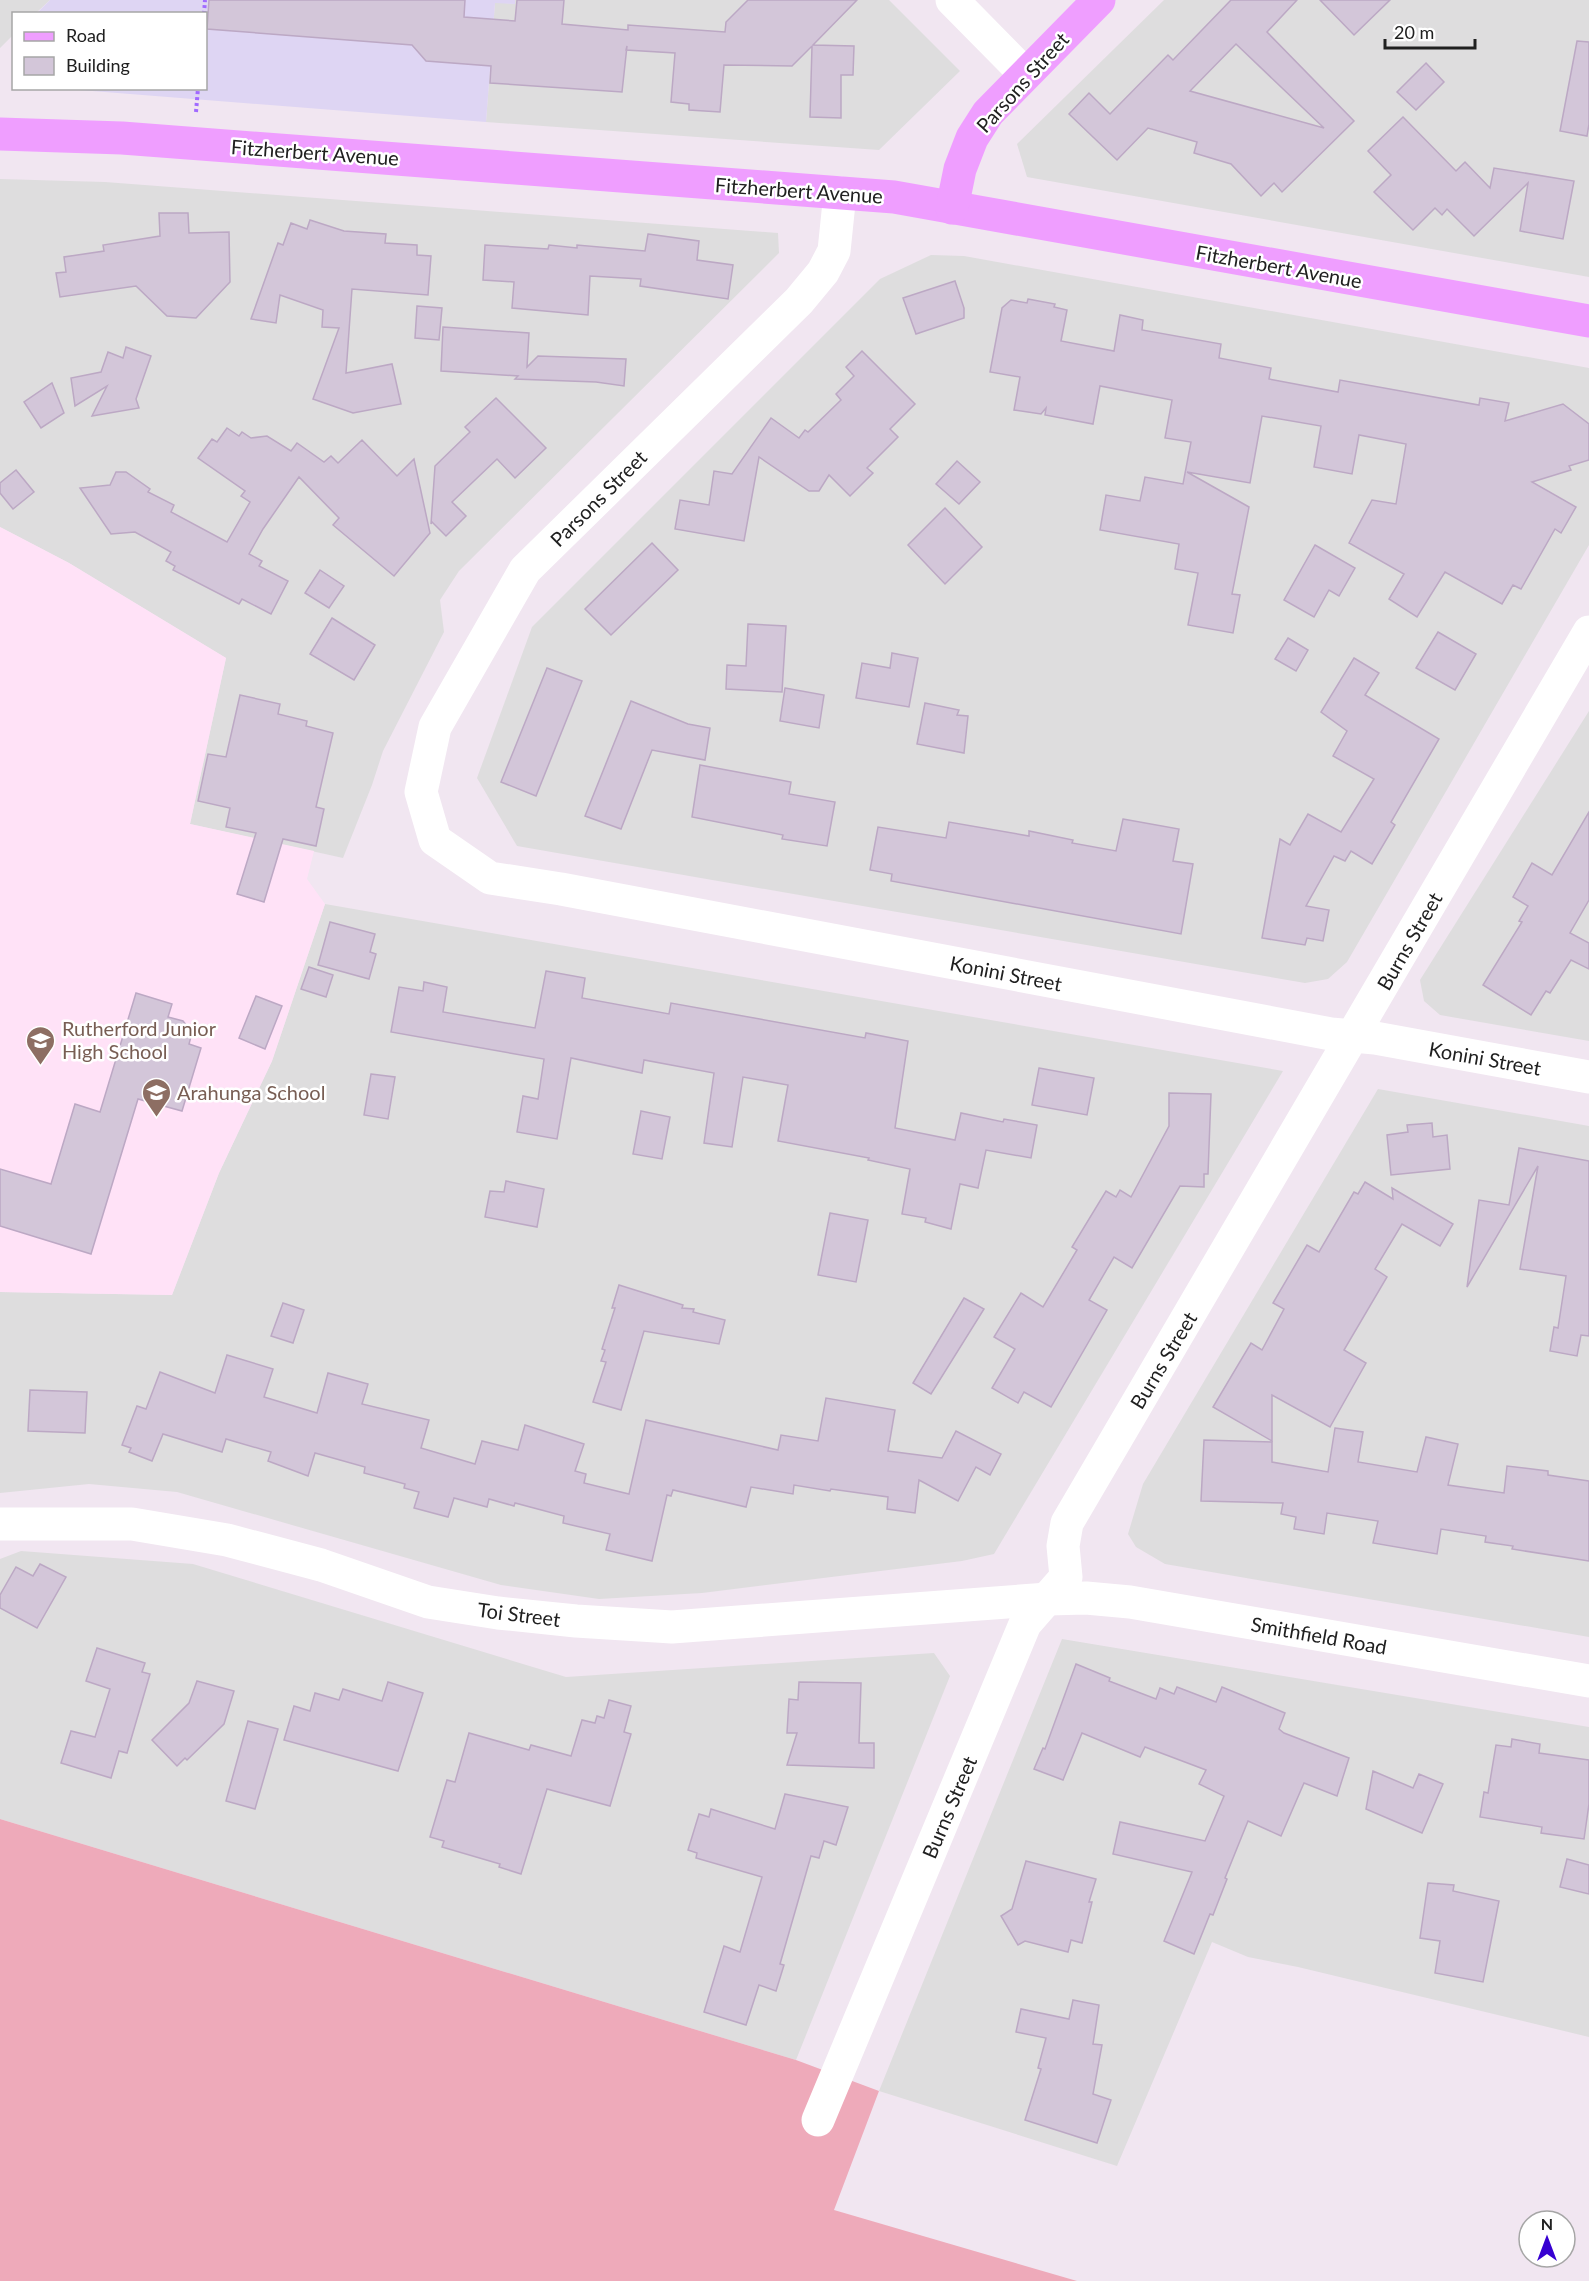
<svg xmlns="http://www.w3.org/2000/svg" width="1589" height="2281" viewBox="0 0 1589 2281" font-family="Lato,sans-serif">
	<rect width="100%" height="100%" fill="#f1e6f1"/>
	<g fill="#deddde">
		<polygon points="0,0 50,0 36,13 14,14 13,35 0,48"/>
		<polygon points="515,0 889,0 960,71 879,150 486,122 495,2 515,4"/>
		<polygon points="1164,0 1589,0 1589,277 1027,177 1017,144"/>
		<polygon points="0,179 105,182 778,233 779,253 459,571 440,600 444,632 383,751 372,785 343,858 190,824 226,658 69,563 0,527"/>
		<polygon points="931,255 964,256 1589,368 1589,545 1347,962 1328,979 1305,983 517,846 477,778 532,627 880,279"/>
		<polygon points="1589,711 1589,1041 1440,1015 1424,1001 1420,980"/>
		<polygon points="325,904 1283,1071 994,1554 962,1561 702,1593 599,1599 501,1585 177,1492 89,1484 0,1493 0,1292 172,1295 219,1173 272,1061"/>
		<polygon points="1378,1089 1589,1126 1589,1637 1165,1564 1136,1547 1128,1534 1143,1484"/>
		<polygon points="21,1551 193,1564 566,1677 934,1653 950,1676 796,2060 0,1819 0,1559"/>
		<polygon points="1062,1639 1589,1727 1589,2037 1298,1967 1248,1957 1212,1942 1117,2166 879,2091"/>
	</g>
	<polygon fill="#ded5f3" points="50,0 515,0 515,4 495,3 486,122 67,89 206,88 206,14 36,14"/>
	<polygon fill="#ffe2f7" points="0,527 69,563 226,658 190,824 314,851 307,879 325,904 272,1061 219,1173 172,1295 0,1292"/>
	<polygon fill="#eeaaba" points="0,1819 796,2060 879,2091 834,2210 1077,2281 0,2281"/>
	<g fill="#d3c6d9" stroke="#bca8c4" stroke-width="1.5" fill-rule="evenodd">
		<polygon points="209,0 465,0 464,17 515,21 517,0 564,0 562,24 628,30 628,25 725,32 726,22 748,0 857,0 813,45 854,46 853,75 841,75 841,118 810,117 812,46 792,66 724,65 720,112 689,110 689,104 671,102 675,53 626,50 627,46 622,92 490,83 491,66 426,61 412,45 207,29"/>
		<path d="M1231 0H1297L1267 32 1354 121 1282 192 1274 183 1261 196 1231 164 1194 153 1197 142 1148 128 1117 160 1069 114 1089 93 1110 114 1168 55 1173 60ZM1236 44 1324 128 1190 91Z"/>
		<polygon points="1320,0 1390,0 1354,35"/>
		<polygon points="1577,41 1589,42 1589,124 1587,136 1560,131"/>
		<polygon points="1426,63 1444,82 1416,110 1397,92"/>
		<polygon points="1403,117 1456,171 1465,162 1490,188 1494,168 1574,181 1563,239 1520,231 1528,183 1474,236 1447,209 1442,215 1435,208 1413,230 1374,192 1391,175 1368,151"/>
		<polygon points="159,213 188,213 189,233 229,232 230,282 196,318 167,316 136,286 60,297 56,273 66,272 64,257 104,251 103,245 160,236"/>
		<polygon points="310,220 344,231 386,234 385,243 417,245 417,255 431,256 428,295 352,289 346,373 392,364 401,404 353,413 313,399 339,328 322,327 323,310 280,295 276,323 251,319 278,243 283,245 291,223 307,229"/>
		<polygon points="648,234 699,241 697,260 733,265 728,299 640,286 641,279 590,276 588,315 512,308 514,282 483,280 485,245 548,249 549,245 577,248 577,245 645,251"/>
		<polygon points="955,281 964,308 964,318 916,334 903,298"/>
		<polygon points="1028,299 1055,304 1054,307 1067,310 1061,341 1114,351 1120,315 1143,320 1142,330 1221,344 1219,358 1271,368 1269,379 1338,392 1340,380 1479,405 1480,398 1509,403 1505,421 1563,404 1589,424 1589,460 1569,466 1571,470 1532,482 1576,507 1561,533 1555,529 1521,589 1513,585 1502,604 1445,572 1417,617 1389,599 1404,574 1349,543 1372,500 1396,504 1406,444 1359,435 1352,474 1314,467 1321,426 1262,416 1250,483 1187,472 1249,507 1232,594 1240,595 1233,633 1188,625 1198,573 1175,569 1179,544 1100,530 1106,495 1140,501 1145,477 1183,484 1191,442 1165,438 1172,400 1100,386 1093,424 1045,415 1046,408 1041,414 1014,410 1020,377 990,372 1002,308 1011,300 1027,303"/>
		<polygon points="417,306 442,308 439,340 415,338"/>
		<polygon points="443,327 529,333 527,367 538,356 626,359 624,386 596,382 515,379 518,376 441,371"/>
		<polygon points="126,347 151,356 136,399 139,408 92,416 107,386 75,406 71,378 101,372 108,352 123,358"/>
		<polygon points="862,351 915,404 890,429 898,437 867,468 873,473 850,496 829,475 819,491 809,491 759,457 744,541 675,529 680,500 709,505 714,471 732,474 771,418 799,438 805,430 808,432 841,400 836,394 854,376 846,367"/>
		<polygon points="52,383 64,413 41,428 24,402"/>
		<polygon points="496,398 546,448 515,478 497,459 452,502 466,516 446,536 432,522 431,524 435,466 470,432 465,427"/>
		<polygon points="227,428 239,436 242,432 251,438 267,436 291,451 297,443 324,462 331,456 338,463 362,440 397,476 414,459 430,533 394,576 333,525 339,518 299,477 263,529 249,554 262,561 259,566 288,581 271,614 242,599 239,604 173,570 175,566 166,561 171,552 135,532 111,534 80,488 110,485 116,472 126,472 150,489 148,492 174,505 171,512 227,542 250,502 241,496 245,491 198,458 212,439 217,442"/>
		<polygon points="957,461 980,482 959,504 936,484"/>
		<polygon points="16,470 34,492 13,509 0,493 0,483"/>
		<polygon points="945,508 982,547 945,584 908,545"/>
		<polygon points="652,543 678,570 611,635 585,609"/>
		<polygon points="1315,545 1355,568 1339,596 1329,590 1314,617 1284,600"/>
		<polygon points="320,570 344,586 329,608 305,593"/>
		<polygon points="332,618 375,645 354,680 310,654"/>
		<polygon points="748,624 786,626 782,692 726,689 727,665 746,666"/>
		<polygon points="1438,632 1476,654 1455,690 1416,668"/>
		<polygon points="1288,638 1308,650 1296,671 1275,659"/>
		<polygon points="892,653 918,658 909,707 856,698 862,663 890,668"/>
		<polygon points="1354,658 1379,673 1365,695 1439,739 1391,822 1395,825 1372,864 1351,851 1345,861 1334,856 1306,906 1329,910 1323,941 1307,938 1305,945 1262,938 1280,839 1290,845 1308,814 1341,832 1374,779 1333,756 1347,731 1321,712"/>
		<polygon points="547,668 582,681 536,796 501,782"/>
		<polygon points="785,688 824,695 819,728 780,721"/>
		<polygon points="240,695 280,704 278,714 307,721 306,726 333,733 316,807 324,809 316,846 283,839 264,902 237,894 256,833 226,827 230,808 198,801 208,754 226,757"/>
		<polygon points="631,701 688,724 710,728 705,760 652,750 621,829 585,816"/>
		<polygon points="925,703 959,710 957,715 968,716 964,753 917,744"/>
		<polygon points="700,765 791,782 789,794 835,802 827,846 782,839 783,835 692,817"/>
		<polygon points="1589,812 1589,900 1570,933 1589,943 1589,969 1571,960 1550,993 1546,991 1531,1015 1483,985 1522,922 1519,921 1528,906 1513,897 1532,863 1552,875"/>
		<polygon points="1123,819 1179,829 1173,861 1193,864 1181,934 891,881 892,874 870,870 878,827 946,838 949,822 1029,836 1029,831 1073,840 1072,843 1116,851"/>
		<polygon points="330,922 375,934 370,952 376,954 369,979 318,965"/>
		<polygon points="309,967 333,975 326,997 301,989"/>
		<polygon points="546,971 585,978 582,998 669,1014 671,1003 865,1038 866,1033 908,1041 895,1128 955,1140 961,1113 1003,1122 1004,1119 1037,1125 1031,1158 986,1150 978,1188 960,1184 951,1229 925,1222 926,1218 902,1214 910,1169 868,1160 869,1158 778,1141 788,1085 743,1077 732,1147 704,1143 714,1073 644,1060 642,1073 571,1058 557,1139 517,1132 523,1096 538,1099 544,1059 391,1032 399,987 423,991 424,982 447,987 443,1012 535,1028"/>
		<polygon points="136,993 172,1004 168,1017 183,1021 192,1033 189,1044 201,1048 182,1111 138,1099 91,1254 0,1226 0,1169 51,1184 75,1104 100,1112"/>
		<polygon points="256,996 282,1006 265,1049 239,1038"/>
		<polygon points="1039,1068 1094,1078 1087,1115 1032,1105"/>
		<polygon points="371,1074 395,1077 388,1119 364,1115"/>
		<polygon points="1169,1093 1211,1094 1208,1174 1204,1174 1204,1187 1180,1186 1132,1268 1114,1257 1089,1300 1107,1310 1051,1407 1024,1392 1018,1403 992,1388 1015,1349 994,1337 1021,1293 1043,1307 1077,1250 1072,1247 1106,1191 1116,1197 1120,1190 1131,1197 1169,1126"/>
		<polygon points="641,1111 670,1117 662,1159 633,1154"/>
		<polygon points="1432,1123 1433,1137 1447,1135 1450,1169 1391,1175 1387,1135 1408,1132 1407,1125"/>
		<polygon points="1519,1148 1589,1161 1589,1336 1581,1335 1577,1356 1550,1351 1554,1327 1558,1328 1566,1276 1520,1269 1538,1166 1467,1287 1479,1200 1509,1205"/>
		<polygon points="506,1181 544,1189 537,1227 485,1217 490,1191 504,1192"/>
		<polygon points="1365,1182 1393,1199 1392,1188 1453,1224 1440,1246 1402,1224 1375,1269 1387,1277 1344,1350 1366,1363 1330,1427 1272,1395 1272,1441 1213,1407 1251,1343 1262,1350 1284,1309 1273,1303 1307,1245 1319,1252 1354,1192 1358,1194"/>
		<polygon points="830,1213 868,1220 856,1282 818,1275"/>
		<polygon points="619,1285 683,1305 682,1308 694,1309 693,1312 725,1320 719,1344 644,1331 621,1410 593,1402 606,1362 601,1361 605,1350 602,1349 615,1308 612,1308"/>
		<polygon points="964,1298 984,1309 931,1394 913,1383"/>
		<polygon points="283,1303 304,1310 293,1343 271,1336"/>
		<polygon points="227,1355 273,1369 264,1397 317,1413 328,1373 368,1384 362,1404 429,1420 421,1448 475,1464 482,1441 518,1450 525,1425 584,1444 575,1471 586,1474 584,1483 629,1494 646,1420 778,1450 781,1435 818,1441 826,1398 895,1410 888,1451 942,1458 956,1431 1001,1454 990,1475 976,1467 958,1501 919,1480 915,1513 887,1509 888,1497 831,1489 830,1491 794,1485 793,1494 751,1487 746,1507 673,1490 671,1496 667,1495 652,1561 606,1550 610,1534 563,1523 564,1516 515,1503 514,1506 489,1499 487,1507 454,1498 448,1517 414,1508 419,1492 404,1488 405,1484 364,1473 365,1467 315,1453 308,1476 268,1461 271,1452 226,1439 222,1452 163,1434 152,1461 129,1452 131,1448 122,1445 137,1406 146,1409 160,1372 215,1393"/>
		<polygon points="30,1390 87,1392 85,1433 28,1431"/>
		<polygon points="1335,1428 1363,1432 1358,1462 1417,1472 1426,1437 1458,1444 1448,1485 1504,1493 1507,1466 1548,1471 1548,1475 1589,1481 1589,1561 1512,1549 1513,1546 1485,1542 1486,1536 1441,1529 1437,1554 1373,1543 1378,1521 1327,1513 1324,1534 1294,1529 1296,1517 1281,1514 1283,1503 1201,1501 1204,1440 1272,1442 1272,1462 1328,1472"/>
		<polygon points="40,1564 66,1577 37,1628 0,1608 0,1595 16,1567 33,1576"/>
		<polygon points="97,1648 145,1663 142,1672 150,1674 127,1753 119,1751 111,1778 61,1763 71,1731 95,1737 110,1689 86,1681"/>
		<polygon points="1076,1664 1110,1678 1109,1681 1156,1699 1160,1688 1174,1694 1177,1687 1216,1702 1222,1687 1285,1713 1279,1729 1284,1733 1349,1758 1337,1796 1304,1783 1281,1836 1248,1821 1225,1878 1227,1879 1213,1915 1210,1914 1194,1954 1164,1941 1192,1872 1113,1854 1120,1822 1205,1841 1224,1796 1199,1784 1206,1770 1145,1747 1140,1757 1082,1733 1063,1780 1034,1769 1043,1748 1045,1749"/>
		<polygon points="197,1681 234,1691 224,1724 187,1760 185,1758 177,1766 152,1740 189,1703"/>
		<polygon points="388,1682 423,1693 398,1771 284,1740 294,1706 310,1711 315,1693 339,1700 343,1689 382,1701"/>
		<polygon points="799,1682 861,1683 859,1743 874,1743 874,1768 787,1765 797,1733 787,1733 789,1699 798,1700"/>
		<polygon points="609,1700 631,1706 624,1732 631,1734 610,1806 547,1789 521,1874 499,1867 500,1864 442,1847 444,1841 430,1837 447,1780 455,1782 469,1733 529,1750 531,1745 571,1756 582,1720 595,1723 597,1716 604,1718"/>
		<polygon points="248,1721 278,1729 255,1809 226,1801"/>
		<polygon points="1512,1739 1540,1744 1539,1753 1589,1760 1589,1804 1584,1839 1541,1833 1542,1827 1480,1817 1484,1792 1488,1793 1496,1745 1511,1747"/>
		<polygon points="1373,1771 1413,1788 1419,1774 1443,1784 1422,1833 1366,1809"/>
		<polygon points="785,1794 848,1807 836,1845 824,1841 819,1858 811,1856 780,1964 784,1965 776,1991 759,1985 746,2025 704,2012 724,1946 740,1952 762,1877 696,1858 697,1853 688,1850 699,1814 709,1817 711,1809 775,1829"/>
		<polygon points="1567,1859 1589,1865 1589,1894 1560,1887"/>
		<polygon points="1026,1861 1096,1879 1089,1902 1092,1902 1082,1943 1071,1940 1068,1952 1025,1941 1018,1945 1001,1916 1012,1909"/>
		<polygon points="1428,1883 1454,1885 1453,1891 1499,1901 1483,1982 1435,1973 1440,1941 1420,1938"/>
		<polygon points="1073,2000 1099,2005 1093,2044 1102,2045 1093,2094 1111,2100 1097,2143 1025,2120 1041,2069 1038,2068 1046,2038 1016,2032 1021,2009 1069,2019"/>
	</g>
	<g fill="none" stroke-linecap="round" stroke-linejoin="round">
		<g stroke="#a16aff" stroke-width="4" stroke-dasharray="3 3" stroke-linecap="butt">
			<polyline points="204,14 205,0"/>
			<polyline points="196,112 198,88"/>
		</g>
		<g stroke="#fff" stroke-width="33">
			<polyline points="952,0 1025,74"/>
			<polyline points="840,193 834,251 823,272 799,301 525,570 435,727 421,792 435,840 490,878 561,889 1331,1034 1375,1038 1589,1077"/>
			<polyline points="0,1524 132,1524 227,1540 321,1565 428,1602 498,1613 576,1621 672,1627 1048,1599 1086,1598 1130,1602 1589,1681"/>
			<polyline points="818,2120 1025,1624 1066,1577 1063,1546 1067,1523 1589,632"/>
		</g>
		<g stroke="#ef9eff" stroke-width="33">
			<polyline points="0,134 122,138 894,197 1589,321"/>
			<polyline points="952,208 960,169 972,138 988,113 1099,0"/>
		</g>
	</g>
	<defs>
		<symbol id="school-pin" viewBox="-11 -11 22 30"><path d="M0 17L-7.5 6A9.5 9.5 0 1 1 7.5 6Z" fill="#8d6e63" stroke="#fff"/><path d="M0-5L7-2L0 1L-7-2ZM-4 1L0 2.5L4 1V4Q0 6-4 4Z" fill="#fff"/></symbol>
	</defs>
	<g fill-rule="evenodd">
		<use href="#school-pin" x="24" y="1024" width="33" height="45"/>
		<use href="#school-pin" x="140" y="1076" width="33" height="45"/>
	</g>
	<g text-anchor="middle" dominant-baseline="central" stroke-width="5" stroke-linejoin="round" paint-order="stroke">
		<g font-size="20" fill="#202020" stroke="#fff">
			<text transform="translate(1022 82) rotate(-48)">Parsons Street</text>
			<text transform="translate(315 152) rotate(4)">Fitzherbert Avenue</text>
			<text transform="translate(799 190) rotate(4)">Fitzherbert Avenue</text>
			<text transform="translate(1279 266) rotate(10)">Fitzherbert Avenue</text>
			<text transform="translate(598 498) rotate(-45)">Parsons Street</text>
			<text transform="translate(1409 941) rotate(-60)">Burns Street</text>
			<text transform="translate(1006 973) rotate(11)">Konini Street</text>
			<text transform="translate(1485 1058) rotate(10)">Konini Street</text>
			<text transform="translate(1163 1360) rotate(-59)">Burns Street</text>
			<text transform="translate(519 1614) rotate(7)">Toi Street</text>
			<text transform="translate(1319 1635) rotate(10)">Smithfield Road</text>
			<text transform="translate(949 1807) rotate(-67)">Burns Street</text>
		</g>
		<g font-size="20" fill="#785e54" stroke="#fff" text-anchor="start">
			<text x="62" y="1028">Rutherford Junior<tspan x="62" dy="23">High School</tspan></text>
			<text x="177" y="1092">Arahunga School</text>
		</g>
	</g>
	<rect x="12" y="12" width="195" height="78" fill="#ffffff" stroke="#a6a6a6" stroke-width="1.5"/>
	<rect x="24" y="32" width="30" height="9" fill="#ef9eff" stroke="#a6a6a6" stroke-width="1.5"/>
	<text x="66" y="42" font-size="18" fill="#202020">Road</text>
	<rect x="24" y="57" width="30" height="18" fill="#d3c6d9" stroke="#a6a6a6" stroke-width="1.5"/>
	<text x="66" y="72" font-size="18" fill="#202020">Building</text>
	<g transform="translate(1547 2239)"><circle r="28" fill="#ffffff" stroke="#a6a6a6" stroke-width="1.5"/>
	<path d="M0-4.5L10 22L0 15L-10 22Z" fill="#3700d1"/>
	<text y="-9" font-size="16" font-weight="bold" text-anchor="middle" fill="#202020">N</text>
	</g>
	<path d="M1385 39v9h90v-9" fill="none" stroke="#202020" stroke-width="3"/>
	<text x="1394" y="39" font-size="18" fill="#202020" stroke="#ffffff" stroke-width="4.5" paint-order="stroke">20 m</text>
</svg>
